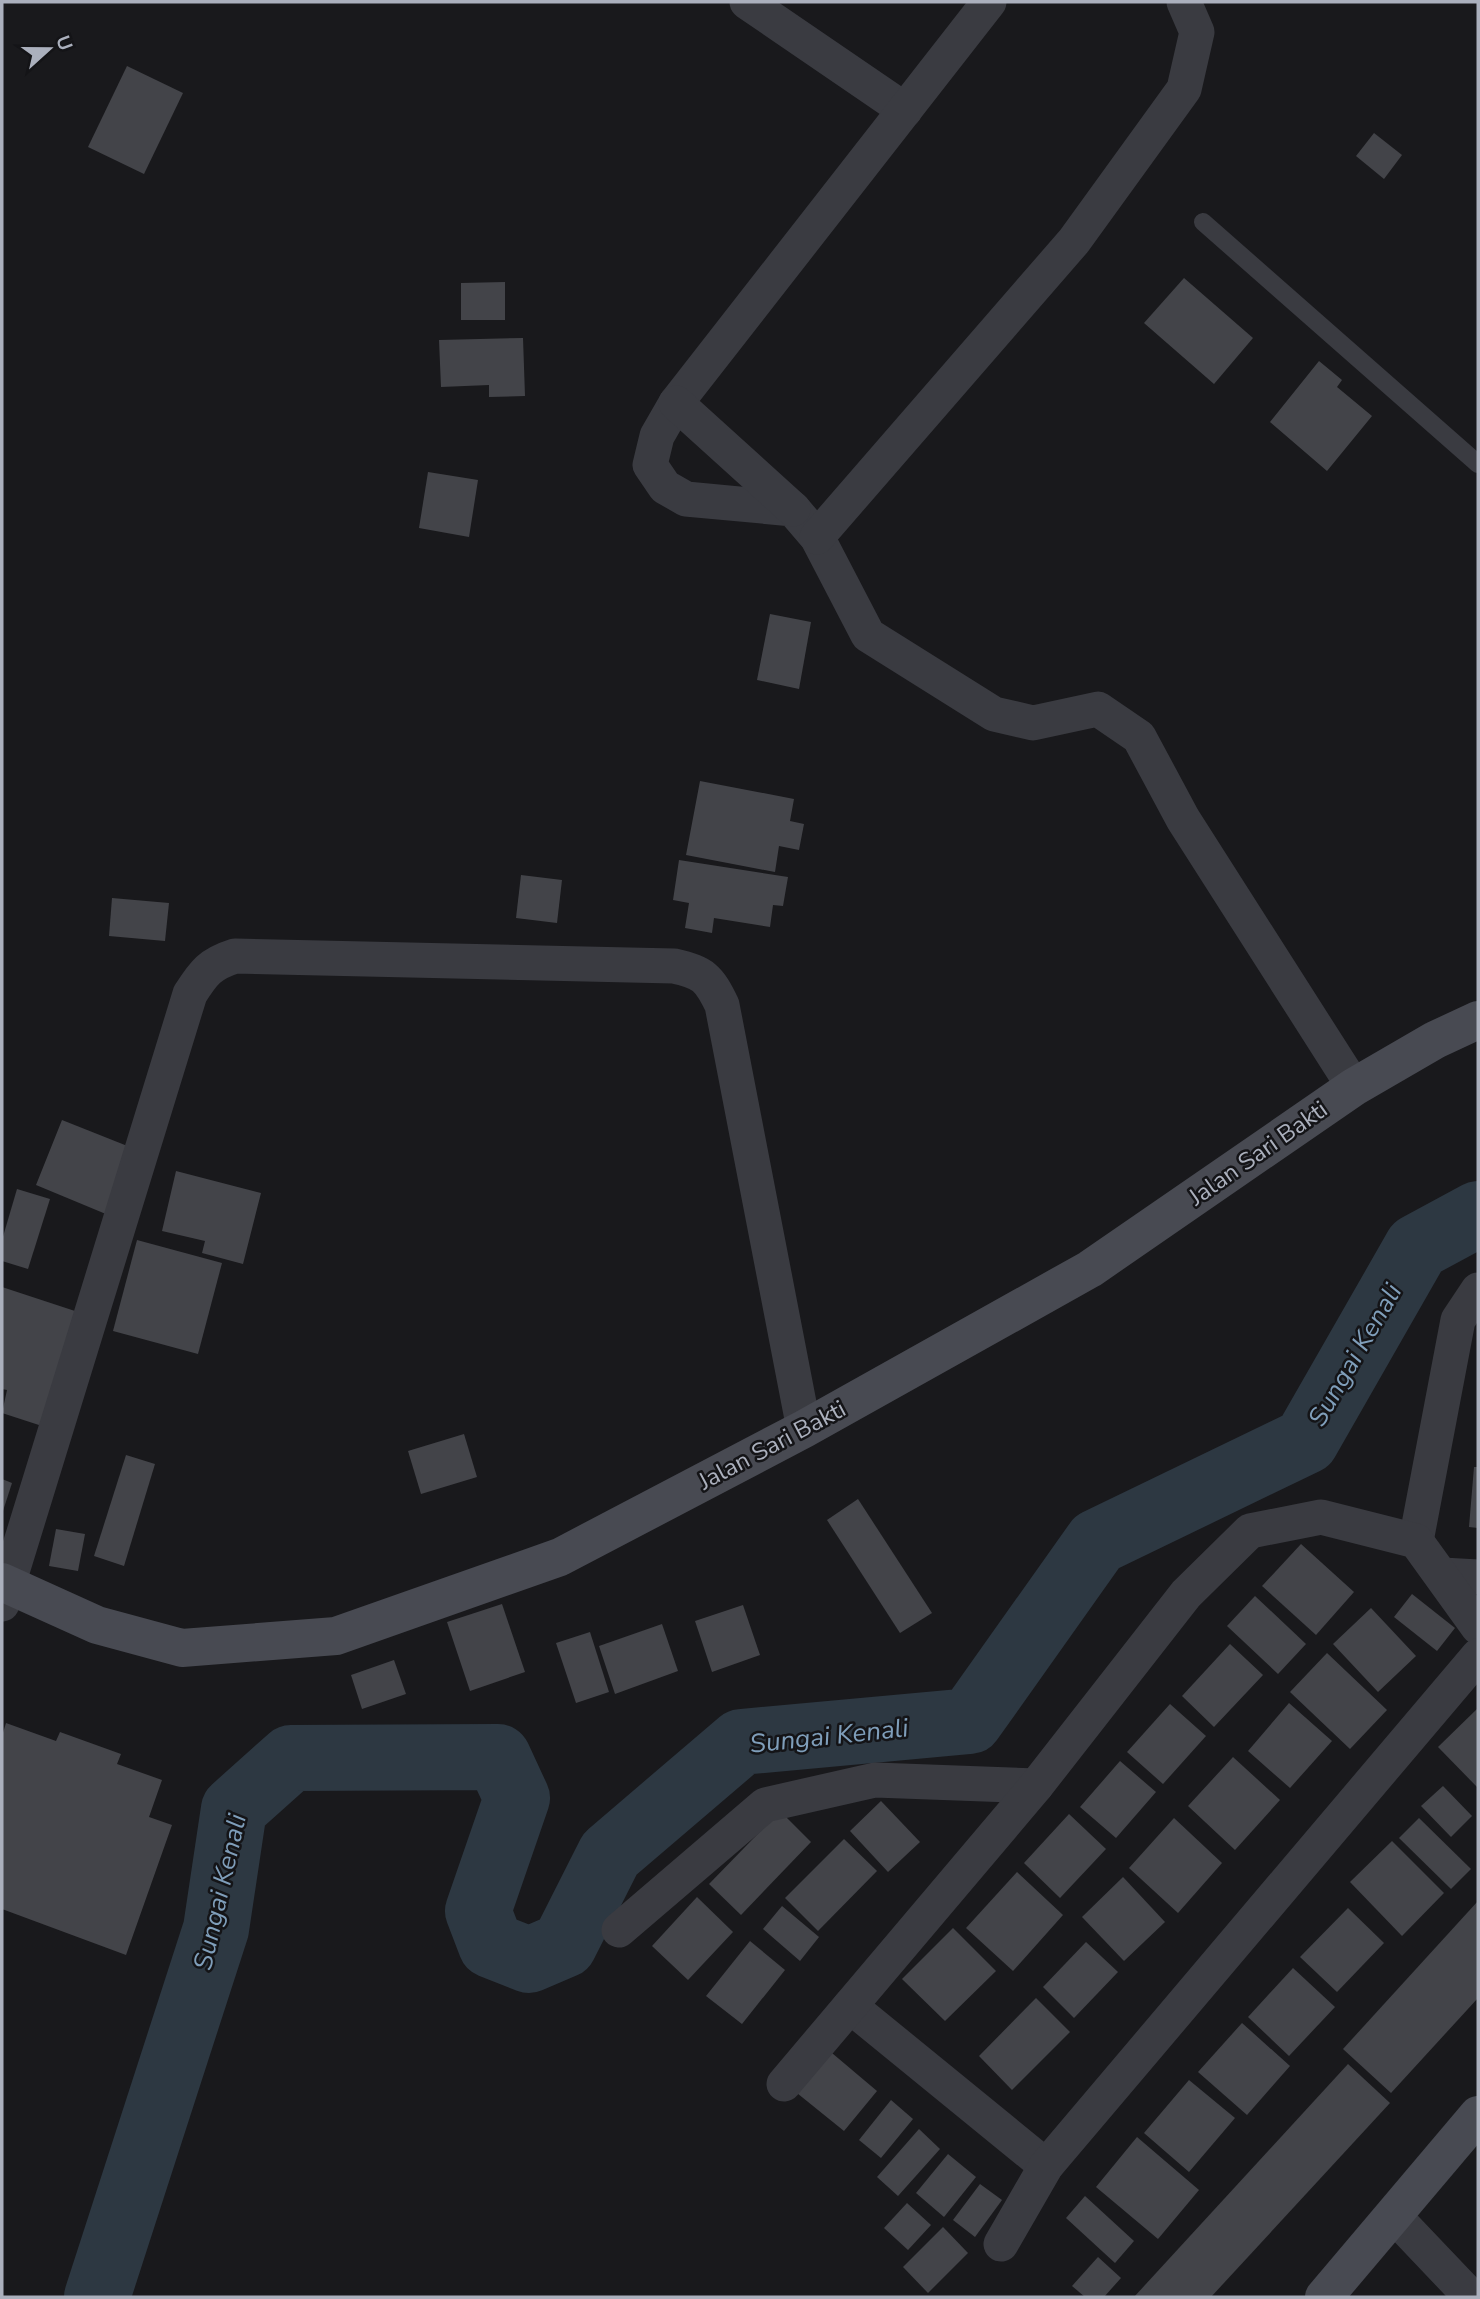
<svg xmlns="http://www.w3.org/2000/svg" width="1480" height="2299" viewBox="0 0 1480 2299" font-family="'Nunito Sans',sans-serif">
	<rect width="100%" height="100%" fill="#19191c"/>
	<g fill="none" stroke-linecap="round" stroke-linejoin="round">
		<polyline stroke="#2d3842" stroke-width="66" points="97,2297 216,1929 234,1809 291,1758 498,1757 517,1798 478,1911 491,1945 529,1960 564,1945 610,1854 741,1742 970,1721 1097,1542 1306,1441 1417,1247 1478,1214"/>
	</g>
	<g fill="#434449">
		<polygon points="127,66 183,93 144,174 88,147"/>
		<polygon points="1374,133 1402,155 1384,179 1356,156"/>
		<polygon points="1184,278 1253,338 1214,384 1144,323"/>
		<polygon points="505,282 505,320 461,320 461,283"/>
		<polygon points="523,338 525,396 489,397 489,385 441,387 439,340"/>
		<polygon points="1319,361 1342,380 1337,387 1372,416 1327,471 1270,422"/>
		<polygon points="428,472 478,480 469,537 419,528"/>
		<polygon points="770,614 811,622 799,689 757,680"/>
		<polygon points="700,781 794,799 790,821 804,824 799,850 779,846 775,872 686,855"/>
		<polygon points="679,860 788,877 783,906 773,905 770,927 714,918 712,933 685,928 689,903 673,900"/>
		<polygon points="521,875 562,880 557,923 516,918"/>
		<polygon points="112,898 169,903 165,941 109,936"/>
		<polygon points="62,1120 140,1151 113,1217 36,1185"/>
		<polygon points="176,1171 261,1193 243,1264 202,1253 205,1241 162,1231"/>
		<polygon points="17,1189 50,1199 28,1269 2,1261 2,1240"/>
		<polygon points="137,1240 222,1263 198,1354 113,1331"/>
		<polygon points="2,1287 78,1312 42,1426 2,1413 7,1390 2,1389"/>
		<polygon points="464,1434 477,1477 421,1494 408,1451"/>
		<polygon points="126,1455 155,1464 124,1566 94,1556"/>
		<polygon points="1474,1467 1478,1467 1478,1528 1469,1527"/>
		<polygon points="2,1479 12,1483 2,1514"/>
		<polygon points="858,1499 932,1613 900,1633 827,1520"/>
		<polygon points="56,1529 85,1534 78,1571 49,1566"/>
		<polygon points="1301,1544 1354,1592 1316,1635 1262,1586"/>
		<polygon points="1412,1594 1455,1628 1437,1651 1394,1617"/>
		<polygon points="1255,1596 1306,1644 1278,1674 1227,1626"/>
		<polygon points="502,1604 525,1672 470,1691 447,1622"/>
		<polygon points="743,1605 760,1655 712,1672 695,1621"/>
		<polygon points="1371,1608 1416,1656 1378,1692 1333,1644"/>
		<polygon points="662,1624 678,1671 615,1694 599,1646"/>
		<polygon points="590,1632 609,1692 576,1703 556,1643"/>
		<polygon points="1230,1644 1263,1675 1214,1727 1182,1696"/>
		<polygon points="1327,1653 1387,1710 1350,1749 1290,1692"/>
		<polygon points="394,1660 406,1694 362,1709 351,1675"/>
		<polygon points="1289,1703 1332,1741 1290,1788 1248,1751"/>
		<polygon points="1170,1704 1206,1736 1163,1784 1127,1752"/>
		<polygon points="1478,1708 1478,1788 1438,1747"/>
		<polygon points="6,1723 56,1741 60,1732 121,1754 117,1764 162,1780 149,1817 172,1825 126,1955 2,1909 2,1736"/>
		<polygon points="1233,1757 1280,1800 1235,1850 1188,1806"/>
		<polygon points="1120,1761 1156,1792 1116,1838 1080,1807"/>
		<polygon points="1443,1786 1472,1816 1451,1837 1421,1806"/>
		<polygon points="881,1801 920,1842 888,1872 850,1831"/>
		<polygon points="780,1811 811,1842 741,1915 709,1884"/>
		<polygon points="1069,1814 1106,1849 1060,1898 1024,1863"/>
		<polygon points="1174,1818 1222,1863 1178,1913 1129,1868"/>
		<polygon points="1419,1818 1471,1869 1451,1889 1399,1838"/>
		<polygon points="844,1839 877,1871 818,1931 785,1898"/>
		<polygon points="1392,1841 1444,1893 1402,1936 1350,1882"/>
		<polygon points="1017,1872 1063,1915 1013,1971 966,1928"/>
		<polygon points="1123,1877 1165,1922 1124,1961 1082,1917"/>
		<polygon points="697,1897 733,1932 688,1980 652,1946"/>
		<polygon points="1478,1901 1478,1998 1391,2093 1343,2049"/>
		<polygon points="782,1906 819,1937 800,1961 763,1929"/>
		<polygon points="1348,1908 1384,1943 1337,1992 1300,1957"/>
		<polygon points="953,1928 996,1971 945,2021 902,1979"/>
		<polygon points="750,1941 785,1970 742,2024 706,1996"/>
		<polygon points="1086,1942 1118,1972 1074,2018 1043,1987"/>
		<polygon points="1293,1968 1335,2007 1289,2056 1248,2017"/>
		<polygon points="1036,1998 1070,2032 1012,2090 979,2056"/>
		<polygon points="1242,2023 1290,2066 1247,2115 1198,2072"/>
		<polygon points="826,2048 877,2091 844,2131 792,2089"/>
		<polygon points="1348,2064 1390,2103 1211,2297 1134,2297"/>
		<polygon points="1189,2080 1235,2118 1189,2172 1144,2133"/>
		<polygon points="891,2100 913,2119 881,2158 859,2140"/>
		<polygon points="919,2129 940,2149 898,2196 877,2177"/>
		<polygon points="1137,2137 1199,2190 1158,2239 1096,2187"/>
		<polygon points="948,2154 976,2177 944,2217 916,2193"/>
		<polygon points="980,2184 1002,2200 975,2237 953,2220"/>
		<polygon points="1085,2196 1134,2241 1115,2263 1066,2218"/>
		<polygon points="907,2203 931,2225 908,2250 884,2228"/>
		<polygon points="943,2227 968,2253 928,2293 903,2267"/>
		<polygon points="1098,2257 1121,2278 1104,2297 1085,2297 1072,2286"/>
	</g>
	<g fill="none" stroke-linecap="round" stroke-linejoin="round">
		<polyline stroke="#3a3b41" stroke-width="18" points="1203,222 1478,464"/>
		<g stroke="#3a3b41" stroke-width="35">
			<polyline points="747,2 905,110"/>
			<polyline points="989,2 676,403 657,436 650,465 665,487 686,499 793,509 817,537 868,635 994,714 1033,723 1098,709 1139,737 1183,819 1354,1087"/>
			<polyline points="676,403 793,509"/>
			<polyline points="817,537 1074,241 1184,89 1197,32 1184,2"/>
			<polyline points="1416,1541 1458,1320 1478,1290"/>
			<polyline points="1442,1575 1478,1577"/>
			<path d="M2 1604 190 994C204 972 210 964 235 956L674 966C703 972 709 978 722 1005L804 1429"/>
			<polyline points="619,1930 765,1805 875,1780 1036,1786"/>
			<polyline points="850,2006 1046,2166"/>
			<polyline points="784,2084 1036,1786 1186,1594 1250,1531 1321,1517 1416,1541 1478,1627"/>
			<polyline points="1394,2216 1471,2297"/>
			<polyline points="1001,2244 1046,2166 1478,1656"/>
		</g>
		<g stroke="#484a52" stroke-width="38">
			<polyline points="2,1582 97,1625 182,1648 336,1636 560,1557 804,1429 1090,1269 1354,1087 1435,1040 1478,1020"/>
			<polyline points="1324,2297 1478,2115"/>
		</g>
	</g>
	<g text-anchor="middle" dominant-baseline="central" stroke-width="5" stroke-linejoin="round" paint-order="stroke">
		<g font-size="24" fill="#abb0bd" stroke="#141417">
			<text transform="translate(1258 1153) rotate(-35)">Jalan Sari Bakti</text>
			<text transform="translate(772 1445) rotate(-28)">Jalan Sari Bakti</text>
		</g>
		<g font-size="26" font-style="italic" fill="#7f9eba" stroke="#141417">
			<text transform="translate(1355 1355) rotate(-60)">Sungai Kenali</text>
			<text transform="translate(829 1736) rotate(-6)">Sungai Kenali</text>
			<text transform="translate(220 1892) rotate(-77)">Sungai Kenali</text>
		</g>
	</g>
	<rect width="1480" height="2299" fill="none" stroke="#abb0bd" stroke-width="7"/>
	<g transform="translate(49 49) rotate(69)" stroke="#141417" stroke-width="5" paint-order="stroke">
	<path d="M0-5L12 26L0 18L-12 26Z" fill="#abb0bd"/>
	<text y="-10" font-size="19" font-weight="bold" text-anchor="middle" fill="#abb0bd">U</text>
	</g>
</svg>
